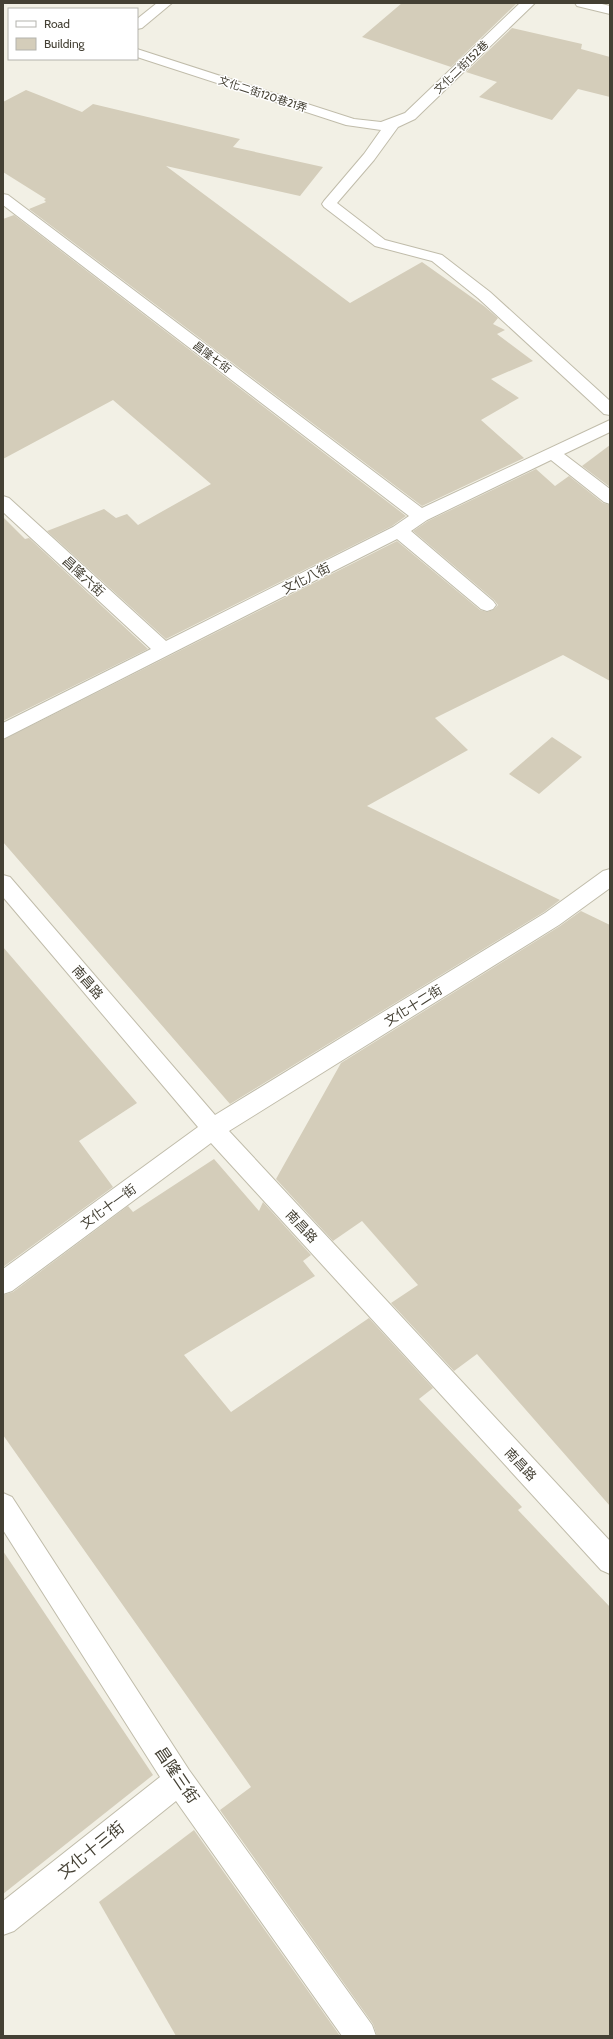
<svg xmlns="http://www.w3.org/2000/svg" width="613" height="2039" viewBox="0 0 613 2039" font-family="Cabin,'Noto Sans TC',sans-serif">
	<rect width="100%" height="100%" fill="#f2f0e5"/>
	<g fill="#d4cdba">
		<polygon points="402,3 517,3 451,67 362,37"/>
		<polygon points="512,28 582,44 581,49 610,57 610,97 578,89 552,120 479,97 497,82 466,72"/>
		<polygon points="26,90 82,112 93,104 240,139 233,147 323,167 300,196 166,166 350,303 422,262 484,306 498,318 493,324 505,330 497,334 533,361 491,379 519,398 481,420 524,458 422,506 29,209 46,202 44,200 46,199 3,172 3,102"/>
		<polygon points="14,215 406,516 392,526 166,639 47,531 104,509 116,518 127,514 138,525 211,484 113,400 3,459 3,219"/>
		<polygon points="610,445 610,487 582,466"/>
		<polygon points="536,469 555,486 569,476 603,503 610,505 610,681 563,655 435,718 468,750 367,806 560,900 544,912 230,1104 3,842 3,740 397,541 480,610 487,612 493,610 498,605 494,600 413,531 428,521"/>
		<polygon points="3,517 25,539 29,538 148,649 3,721"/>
		<polygon points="552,737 582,757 539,794 509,774"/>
		<polygon points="581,911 610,925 610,1506 477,1354 454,1371 391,1303 418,1285 362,1221 333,1241 276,1179 341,1063 560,926"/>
		<polygon points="3,947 137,1103 79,1141 113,1187 3,1267"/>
		<polygon points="214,1159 259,1211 263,1202 311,1255 303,1261 315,1276 184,1355 231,1412 369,1318 433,1388 419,1399 522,1507 518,1510 610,1607 610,2036 377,2036 373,2024 220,1810 251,1787 3,1435 3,1295 13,1292 128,1206 133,1212"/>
		<polygon points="3,1551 153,1775 3,1894"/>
		<polygon points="194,1830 340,2036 176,2036 99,1902"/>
	</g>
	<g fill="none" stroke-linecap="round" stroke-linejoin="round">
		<defs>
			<g id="minor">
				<polygon points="157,3 172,3 142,28 137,29 137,19"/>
				<polygon points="520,3 535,3 415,119 398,127 374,160 337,203 385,240 442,255 490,292 610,401 610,415 604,414 478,298 432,261 375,246 324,207 322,204 324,201 364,154 381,130 346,125 137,57 137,49 354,119 381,122 405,113"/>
				<polygon points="575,3 598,3 610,6 610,14 577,6"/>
				<polygon points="3,194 8,195 422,508 610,420 610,432 564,454 610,489 610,504 604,502 551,460 427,520 411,531 493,601 496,605 493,609 487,611 481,609 397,539 3,739 3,723 151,649 3,512 3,496 9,498 166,641 393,527 409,516 3,205"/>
				<polygon points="610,869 610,888 559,925 229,1131 610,1541 610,1574 601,1570 211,1143 12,1291 3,1294 3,1269 198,1127 3,897 3,875 10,877 215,1115 545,913 603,871"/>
				<polygon points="3,1493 12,1497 189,1770 372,2025 376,2036 342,2036 176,1801 14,1931 3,1935 3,1901 160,1777 3,1530"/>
			</g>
		</defs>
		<use href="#minor" stroke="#c0bcaa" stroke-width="2"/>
		<use href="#minor" fill="#fff" fill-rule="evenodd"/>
	</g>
	<g text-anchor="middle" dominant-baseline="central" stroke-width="3" stroke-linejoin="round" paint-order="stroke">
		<g font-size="11" fill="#444034" stroke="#fff">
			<text transform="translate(461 67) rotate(-44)">文化二街152巷</text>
			<text transform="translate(263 94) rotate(18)">文化二街120巷21弄</text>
			<text transform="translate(212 357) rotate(37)">昌隆七街</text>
		</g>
		<g font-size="13" fill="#444034" stroke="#fff">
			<text transform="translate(84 576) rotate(43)">昌隆六街</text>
			<text transform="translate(306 578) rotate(-27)">文化八街</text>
			<text transform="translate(88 982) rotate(49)">南昌路</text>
			<text transform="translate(413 1005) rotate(-32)">文化十二街</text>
			<text transform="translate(108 1206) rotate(-36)">文化十一街</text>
			<text transform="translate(302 1226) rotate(47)">南昌路</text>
			<text transform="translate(521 1464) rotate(47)">南昌路</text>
		</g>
		<g font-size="16" fill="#444034" stroke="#fff">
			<text transform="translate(177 1775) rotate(56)">昌隆三街</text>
			<text transform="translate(91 1850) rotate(-39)">文化十三街</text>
		</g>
	</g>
	<rect width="613" height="2039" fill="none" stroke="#444034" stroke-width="8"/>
	<rect x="8" y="8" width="130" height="52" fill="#ffffff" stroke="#b4b3ae"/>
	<rect x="16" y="21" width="20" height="6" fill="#ffffff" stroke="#b4b3ae"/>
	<text x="44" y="28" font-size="12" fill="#444034">Road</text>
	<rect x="16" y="38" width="20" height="12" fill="#d4cdba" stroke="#b4b3ae"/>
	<text x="44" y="48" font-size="12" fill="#444034">Building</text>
</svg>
